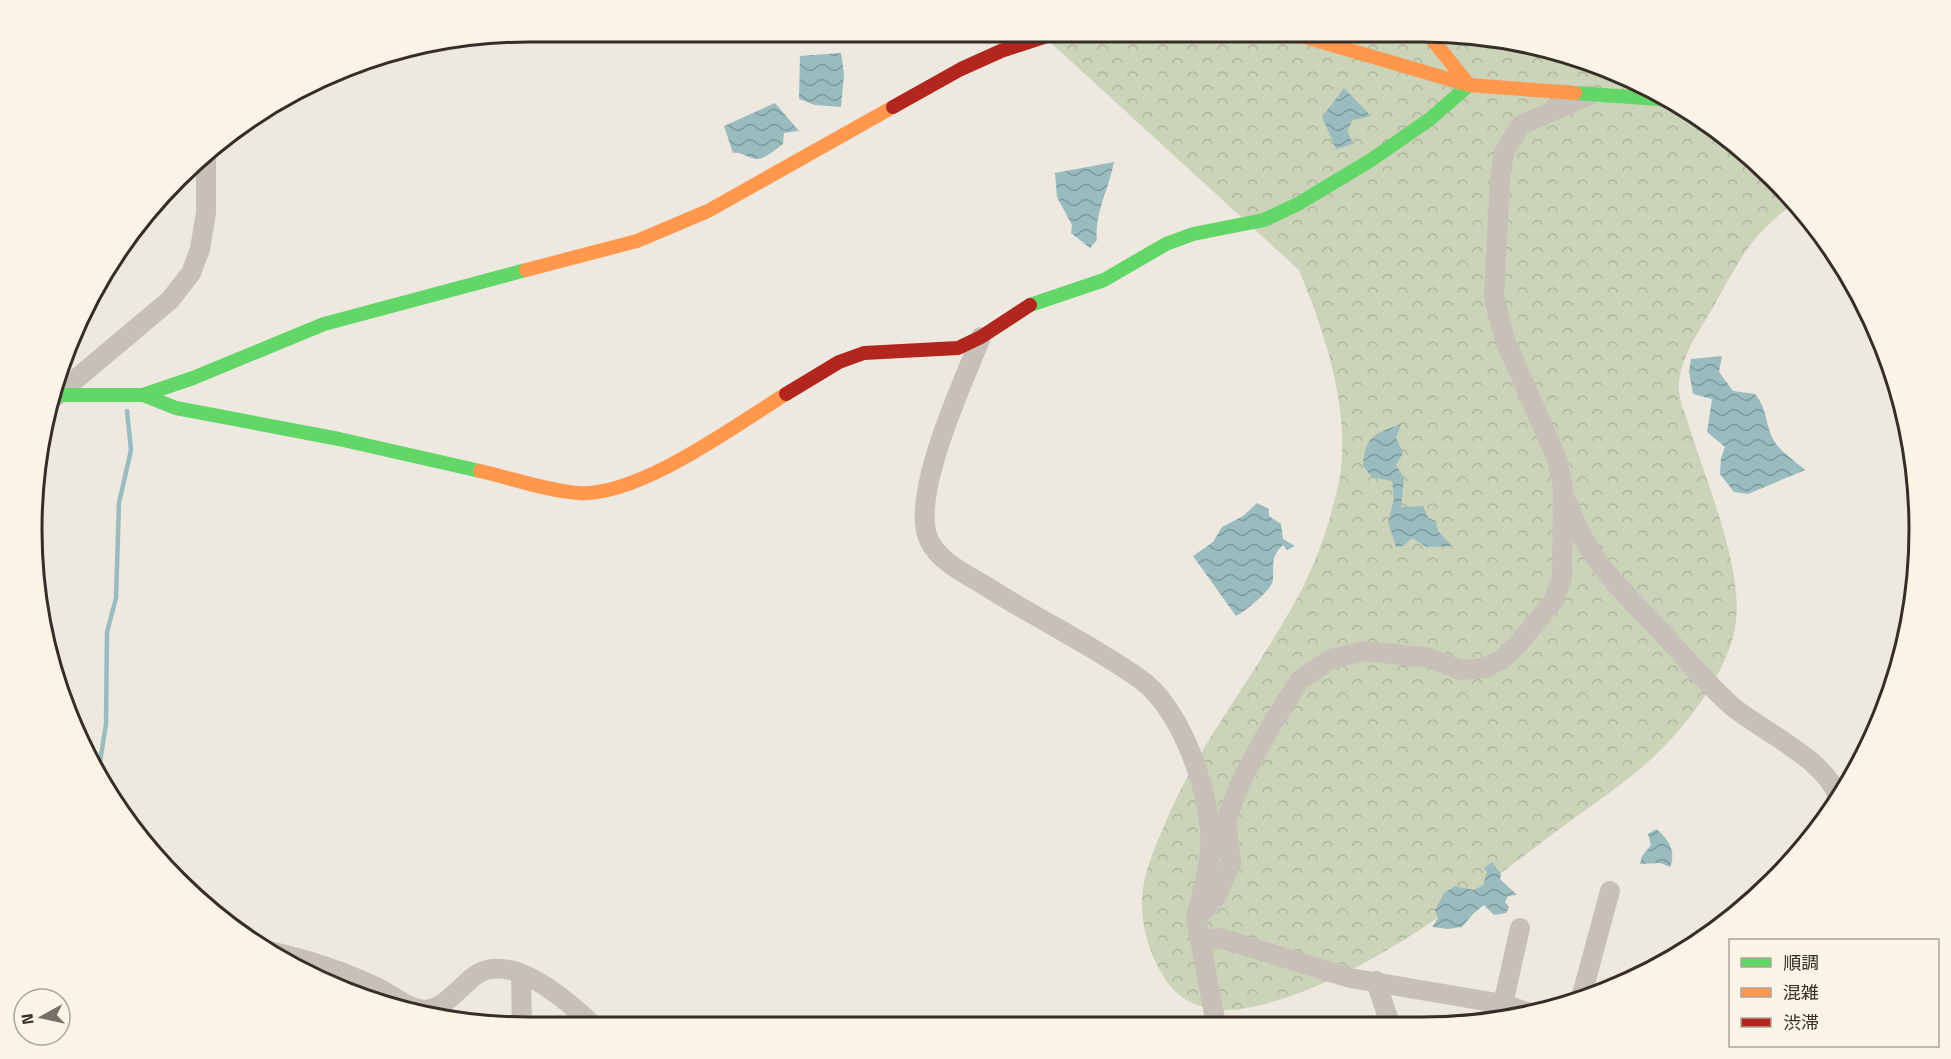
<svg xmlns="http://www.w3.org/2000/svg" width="1951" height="1059" viewBox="0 0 1951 1059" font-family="'Titillium Web','Noto Sans JP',sans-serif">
	<defs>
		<pattern id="forest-crowns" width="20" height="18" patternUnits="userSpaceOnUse" patternTransform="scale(1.5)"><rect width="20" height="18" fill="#cbd3b9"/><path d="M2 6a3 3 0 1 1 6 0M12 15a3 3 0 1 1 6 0" fill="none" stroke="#afb59f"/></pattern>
		<pattern id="water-waves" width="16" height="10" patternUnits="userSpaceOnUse" patternTransform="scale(1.5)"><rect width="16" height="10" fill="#9abcbf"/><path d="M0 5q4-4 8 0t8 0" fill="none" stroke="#7e999b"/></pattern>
	</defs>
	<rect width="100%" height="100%" fill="#ede8e0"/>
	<path fill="url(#forest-crowns)" d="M1039 32 1454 33 1551 49 1670 98 1750 155 1795 203C1751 234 1741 258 1716 302 1701 329 1683 351 1679 382 1677 397 1686 415 1690 429 1707 484 1742 565 1736 621 1731 669 1685 729 1649 761 1620 787 1586 809 1554 833 1468 898 1354 987 1247 1008 1218 1014 1186 1008 1168 983 1151 959 1141 929 1142 899 1143 876 1152 854 1161 833 1194 750 1252 680 1295 602 1316 565 1330 523 1339 482 1352 414 1325 332 1299 270Z"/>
	<g fill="url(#water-waves)">
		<polygon points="841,53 844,74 841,107 815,105 799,99 800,56"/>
		<polygon points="1344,88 1371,116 1353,120 1347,130 1353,144 1336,149 1322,117"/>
		<path d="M775 103 799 131 784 133 783 144C774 150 764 162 752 158 744 156 742 152 733 153L724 126Z"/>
		<path d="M1114 162C1109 189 1094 214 1097 240L1090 248 1071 233 1072 225 1057 197 1055 173Z"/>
		<path d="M1722 356 1719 372 1733 391 1755 394C1767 408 1765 423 1773 439 1779 451 1795 461 1805 470L1748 494 1734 492 1720 474 1721 458 1725 447 1707 432 1712 399 1693 394 1689 371 1691 359Z"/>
		<path d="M1401 424 1396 438 1403 453 1396 465 1404 478 1401 507 1423 506 1428 518 1436 521 1438 531 1452 546 1427 547 1412 538 1403 546 1396 547 1388 522 1394 499 1392 481 1372 477 1363 466C1365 436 1375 433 1401 424Z"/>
		<path d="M1257 503 1269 509V516L1281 524 1283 539 1295 546 1287 550 1283 545C1270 557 1274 565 1273 580 1272 590 1244 612 1236 616L1193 556 1213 542 1222 527 1243 516Z"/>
		<path d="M1656 829C1668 838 1677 852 1670 867L1660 863 1640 864 1642 856 1651 845 1648 834Z"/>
		<polygon points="1492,862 1501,874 1500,879 1517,895 1508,896 1505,902 1509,907 1506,913 1494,915 1484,905 1474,913 1462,927 1448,929 1432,927 1438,918 1435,910 1444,893 1455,886 1474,890 1483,885 1487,872 1484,868"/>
	</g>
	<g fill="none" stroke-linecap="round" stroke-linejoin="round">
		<polyline stroke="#9abcbf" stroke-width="4.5" points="99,768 106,724 107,632 116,598 119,503 131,450 127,411"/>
		<g stroke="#c6c0b8" stroke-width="20">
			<path d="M981 337C964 381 909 496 929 540 939 563 972 577 992 590 1041 621 1094 646 1140 679 1183 709 1214 801 1210 851 1208 873 1201 896 1196 918"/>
			<polyline points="51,400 170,300 191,273 200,249 206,213 206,156"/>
			<path d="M1568 504C1585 559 1629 597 1667 638 1688 661 1709 686 1733 707 1765 733 1824 758 1839 798"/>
			<polyline points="1201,940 1220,938 1350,978 1503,1004 1527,1012"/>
			<path d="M269 951C306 959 343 971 378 988 391 994 404 1006 418 1009 443 1015 461 983 479 973 516 954 570 1003 594 1026"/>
			<polyline points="521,975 522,1026"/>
			<polyline points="1376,981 1390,1024"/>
			<polyline points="1581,998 1610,891"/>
			<polyline points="1503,1004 1520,928"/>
			<polyline points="1216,1024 1196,918 1217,896 1231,862 1226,820 1242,779 1273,722 1300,680 1331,659 1365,651 1430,658 1460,670 1485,668 1502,659 1520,642 1555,599 1562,577 1563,488 1557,459 1505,340 1494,297 1500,179 1504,152 1521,125 1589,95"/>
		</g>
		<g stroke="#63d668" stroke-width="14">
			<polyline points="1575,93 1673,100"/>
			<polyline points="1030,305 1104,280 1166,244 1193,234 1264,220 1298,204 1371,160 1430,119 1469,85"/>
			<polyline points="51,395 143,395 193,378 324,324 526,270"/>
			<polyline points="143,395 176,408 339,439 480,471"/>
		</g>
		<g stroke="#ff974d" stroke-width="14">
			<polyline points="1288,32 1469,85 1575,93"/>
			<polyline points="1427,33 1469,85"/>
			<polyline points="526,270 637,241 708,211 893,107"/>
			<path d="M480 471C511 478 548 491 578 493 639 497 734 426 786 394"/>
		</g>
		<g stroke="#b3261e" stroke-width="14">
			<polyline points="893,107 961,69 1001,51 1059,32"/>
			<polyline points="786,394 839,362 864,353 958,348 981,337 1030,305"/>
		</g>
	</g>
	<path d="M0 0H1951V1059H0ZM529 42H1422A487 487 0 0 1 1909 529V530A487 487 0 0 1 1422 1017H529A487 487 0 0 1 42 530V529A487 487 0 0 1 529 42Z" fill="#faf3e6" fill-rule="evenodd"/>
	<path fill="none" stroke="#372d27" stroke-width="3" d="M529 42H1422A487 487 0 0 1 1909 529V530A487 487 0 0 1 1422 1017H529A487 487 0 0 1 42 530V529A487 487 0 0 1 529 42Z"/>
	<rect x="1729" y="939" width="210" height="108" fill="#faf3e6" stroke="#aca49a" stroke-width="1.5"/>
	<rect x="1741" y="958" width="30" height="9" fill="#63d668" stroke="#aca49a" stroke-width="1.5"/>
	<text x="1783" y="969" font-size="18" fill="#372d27">順調</text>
	<rect x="1741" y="988" width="30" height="9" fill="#ff974d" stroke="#aca49a" stroke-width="1.5"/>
	<text x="1783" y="999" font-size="18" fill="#372d27">混雑</text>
	<rect x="1741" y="1018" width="30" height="9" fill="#b3261e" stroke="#aca49a" stroke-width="1.5"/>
	<text x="1783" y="1029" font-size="18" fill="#372d27">渋滞</text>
	<g transform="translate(42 1017) rotate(262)"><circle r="28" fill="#faf3e6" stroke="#aca49a" stroke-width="1.5"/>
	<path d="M0-4.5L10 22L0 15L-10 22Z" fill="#776e68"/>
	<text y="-9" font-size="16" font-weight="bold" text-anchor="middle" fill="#372d27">N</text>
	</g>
</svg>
